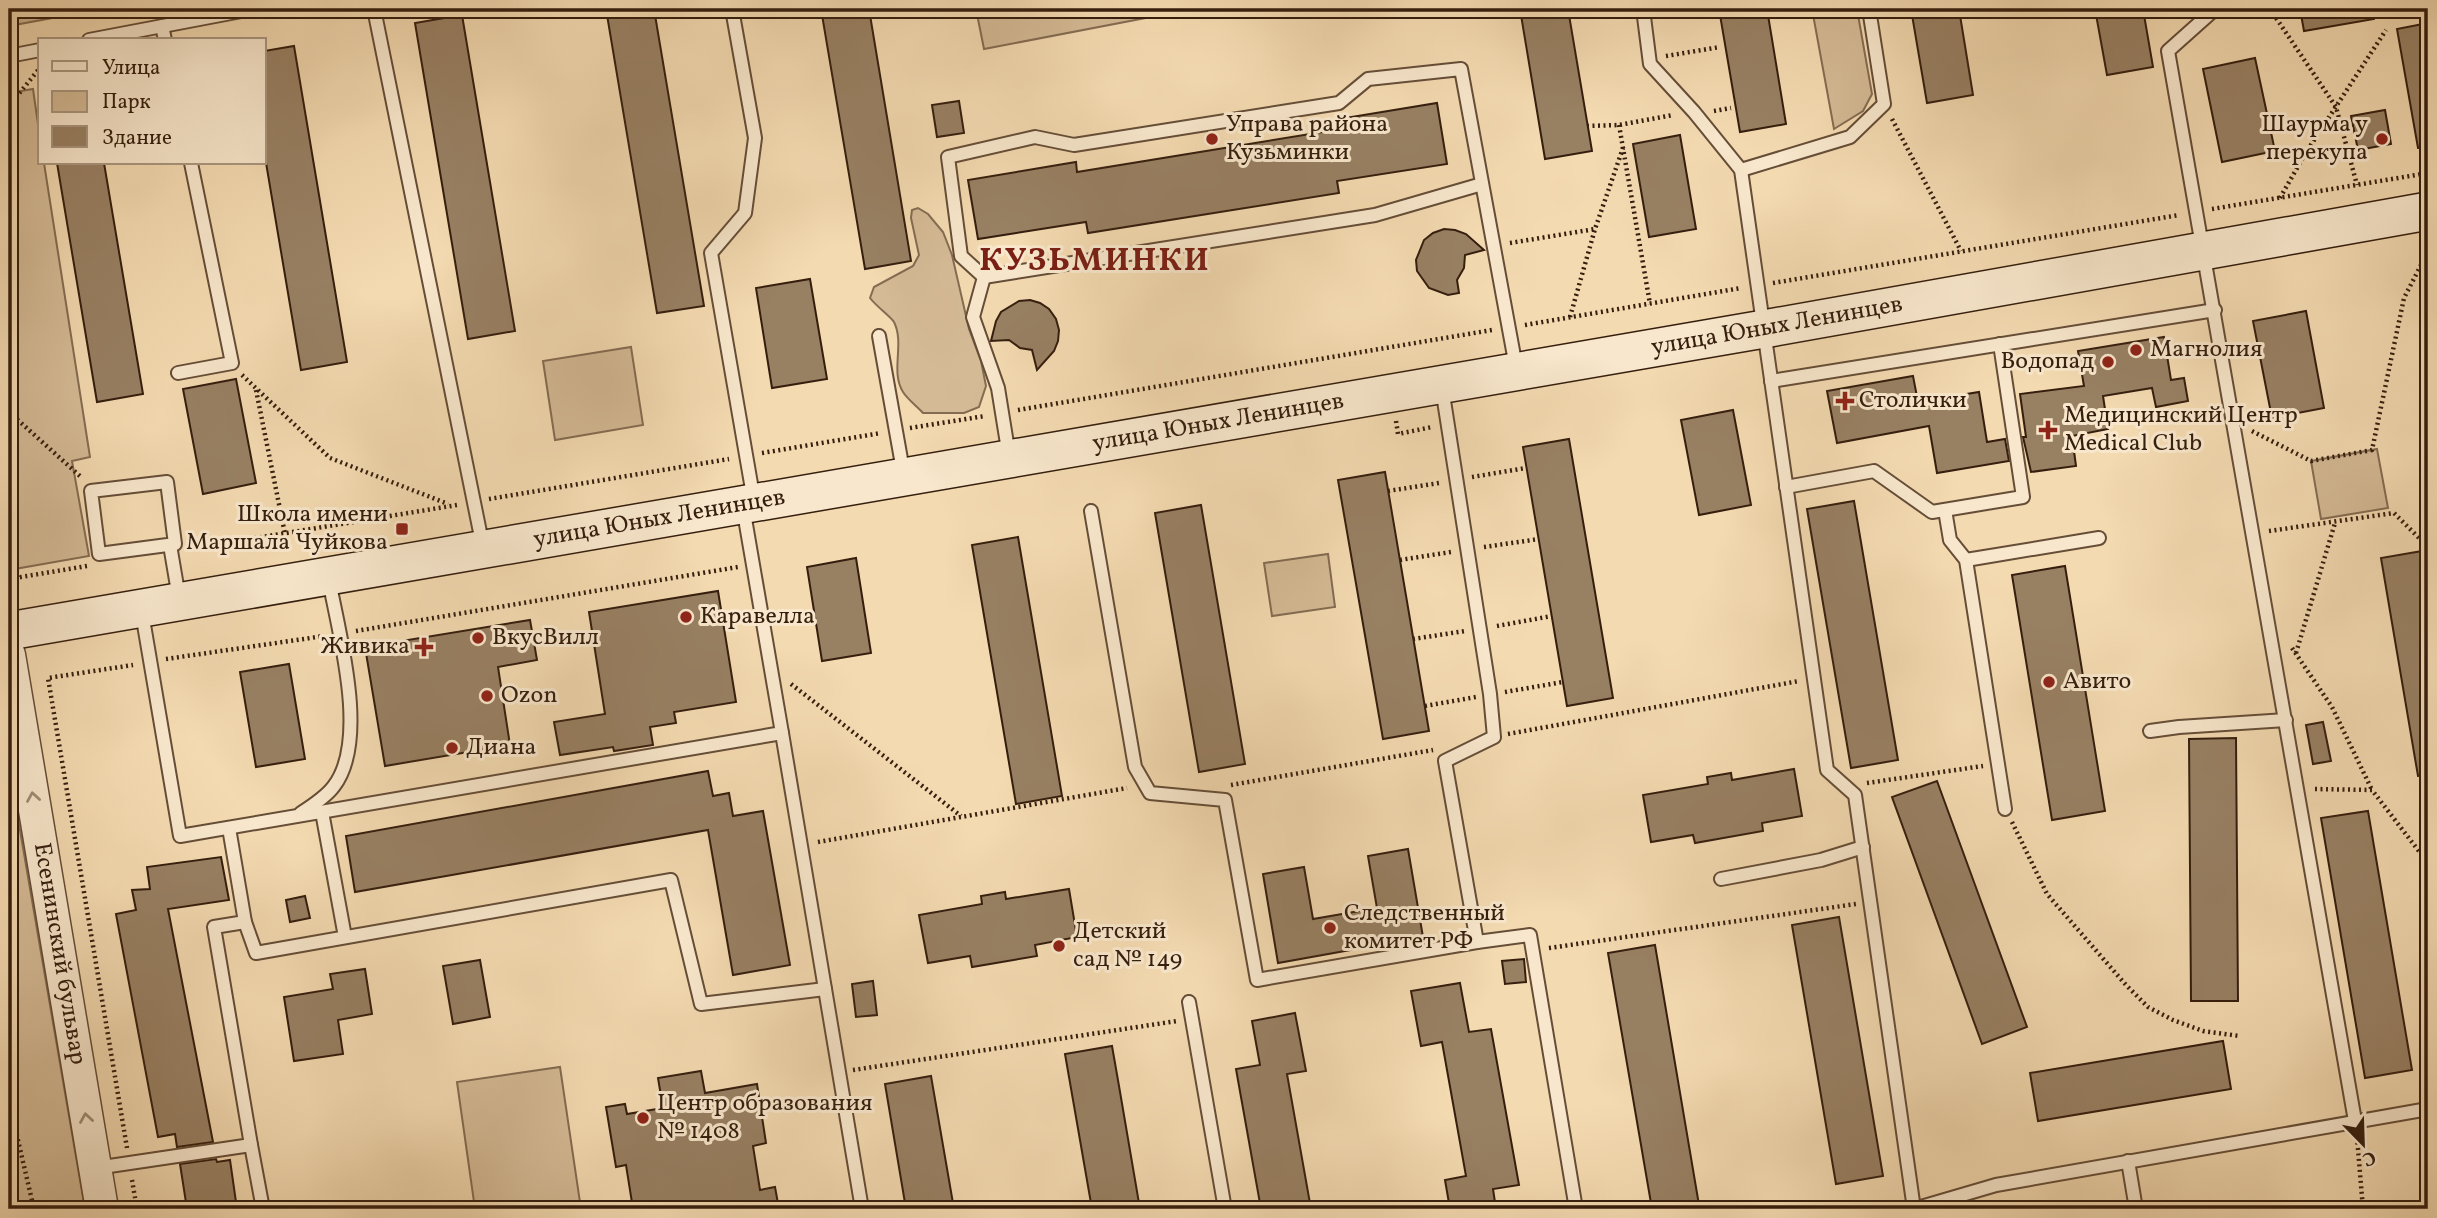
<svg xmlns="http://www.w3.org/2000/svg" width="2437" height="1218" viewBox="0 0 2437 1218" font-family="Vollkorn,serif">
	<rect width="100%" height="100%" fill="#f4dab1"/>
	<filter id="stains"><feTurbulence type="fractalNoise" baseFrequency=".00286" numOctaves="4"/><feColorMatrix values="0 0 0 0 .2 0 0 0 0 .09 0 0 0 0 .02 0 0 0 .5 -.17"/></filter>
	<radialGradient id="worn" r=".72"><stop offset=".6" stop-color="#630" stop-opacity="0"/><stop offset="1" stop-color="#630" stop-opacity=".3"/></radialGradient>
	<g fill="#d4ba95" stroke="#846c52" stroke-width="2">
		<polygon points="9,9 101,9 9,26"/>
		<polygon points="976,9 1176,9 1177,12 984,49"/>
		<polygon points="1812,9 1857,9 1872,94 1863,111 1834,129"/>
		<polygon points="33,89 40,138 40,163 44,163 90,457 72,461 89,556 9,570 9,93"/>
		<path d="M918 208 928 214 943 232 952 255 969 329 981 361 986 386 979 407 964 413H923C917 406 908 400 903 392 890 371 905 344 894 322 891 317 876 306 870 298L874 287 913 266 919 255 911 218 912 210Z"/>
		<polygon points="631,347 643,425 555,440 543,361"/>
		<polygon points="2377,449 2388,508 2321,519 2311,461"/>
		<polygon points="1328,554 1335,607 1272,616 1264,563"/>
		<polygon points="9,766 85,1209 9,1209"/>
		<polygon points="560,1067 581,1209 475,1209 457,1082"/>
	</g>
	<g fill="#988063" stroke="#351e0e" stroke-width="2">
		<polygon points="606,9 654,9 704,306 657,313"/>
		<polygon points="821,9 869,9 911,261 865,269"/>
		<polygon points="1520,9 1568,9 1592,151 1545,159"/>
		<polygon points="1719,9 1767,9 1786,124 1740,132"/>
		<polygon points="1911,9 1959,9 1973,95 1927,103"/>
		<polygon points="2095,9 2143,9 2153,67 2107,75"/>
		<polygon points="2300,9 2373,9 2374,19 2304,31"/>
		<polygon points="462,15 515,331 468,339 415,23"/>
		<polygon points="2428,23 2428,147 2418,148 2397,29"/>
		<polygon points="294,46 347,362 301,370 264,151 264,51"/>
		<polygon points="2255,58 2275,151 2222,162 2203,69"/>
		<polygon points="959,101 964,133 937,137 932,105"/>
		<polygon points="1437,103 1447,164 1337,181 1339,193 1088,233 1086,222 978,239 968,180 1076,162 1077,172 1329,131 1327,121"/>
		<polygon points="2385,110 2391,144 2358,150 2351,116"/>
		<polygon points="1680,135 1696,229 1649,237 1633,144"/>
		<polygon points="57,163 104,163 143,394 97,402"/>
		<polygon points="1444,229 1455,230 1466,234 1484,250 1465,255 1464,268 1457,280 1459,293 1448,295 1429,288 1417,271 1416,260 1424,240 1433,233"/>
		<polygon points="810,279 827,379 772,388 756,288"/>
		<polygon points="1030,300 1040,303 1049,309 1056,319 1059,330 1058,341 1054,351 1037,370 1032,350 1020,348 1009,340 991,341 996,321 1001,312 1019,301"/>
		<polygon points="2306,311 2324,408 2272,418 2253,321"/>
		<polygon points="2164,337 2171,380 2184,378 2188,401 2156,407 2152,388 2103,396 2108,429 2072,436 2076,466 2031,472 2023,437 2026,437 2020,394 2084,386 2078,351"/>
		<polygon points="1913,376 1918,402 1979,392 1987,442 2005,439 2009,461 1937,473 1929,426 1837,443 1827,391"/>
		<polygon points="236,379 256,483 203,494 183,389"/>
		<polygon points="1733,410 1751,505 1699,515 1681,420"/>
		<polygon points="1569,439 1613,698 1567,706 1523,447"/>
		<polygon points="1385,472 1429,731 1383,739 1338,480"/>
		<polygon points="1854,501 1898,760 1851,768 1807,509"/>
		<polygon points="1201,505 1245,764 1199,772 1155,513"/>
		<polygon points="1018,537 1062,796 1016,804 972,545"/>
		<polygon points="2428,550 2428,775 2418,776 2381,558"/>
		<polygon points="856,558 871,653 822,661 807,567"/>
		<polygon points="2065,566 2105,811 2052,820 2012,575"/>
		<polygon points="718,591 736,702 674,712 676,723 650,727 653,745 614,751 613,747 560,755 554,722 605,714 589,612"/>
		<polygon points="530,620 537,660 498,667 510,745 385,766 365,647"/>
		<polygon points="289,664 305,759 256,767 240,672"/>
		<polygon points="2323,722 2331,761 2313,764 2306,725"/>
		<polygon points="2236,738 2238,1001 2191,1001 2189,739"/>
		<polygon points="1794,769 1802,816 1762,823 1763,831 1695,843 1693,835 1651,842 1643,795 1708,784 1707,777 1731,773 1732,780"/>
		<polygon points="708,771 713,796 729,793 733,816 763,811 790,965 733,975 708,830 355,892 346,836"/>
		<polygon points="1937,781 2027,1027 1982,1044 1892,797"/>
		<polygon points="2368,811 2412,1070 2365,1078 2321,818"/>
		<polygon points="1408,849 1423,937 1278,963 1263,874 1304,867 1313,919 1377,908 1368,856"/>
		<polygon points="221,857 229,900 168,909 213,1142 177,1147 175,1134 158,1137 116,914 136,910 132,890 150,889 147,867"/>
		<polygon points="1069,889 1077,937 1035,945 1037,956 972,967 970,956 928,963 919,915 982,904 981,896 1005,892 1006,899"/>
		<polygon points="305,896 310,918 290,922 286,900"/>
		<polygon points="1839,917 1883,1176 1836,1184 1792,925"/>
		<polygon points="1655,945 1699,1205 1671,1209 1652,1209 1608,953"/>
		<polygon points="1524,959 1526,982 1505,984 1502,961"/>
		<polygon points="480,960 490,1017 453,1024 443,966"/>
		<polygon points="365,969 372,1014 338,1020 343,1054 294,1061 284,997 333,989 330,974"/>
		<polygon points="873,981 877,1015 856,1017 852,984"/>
		<polygon points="1460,983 1469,1032 1491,1029 1519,1185 1493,1189 1496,1209 1450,1209 1445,1180 1466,1176 1442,1042 1421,1046 1411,991"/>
		<polygon points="1295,1013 1306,1071 1287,1074 1311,1209 1261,1209 1236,1069 1260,1065 1252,1021"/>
		<polygon points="2223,1041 2231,1089 2038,1121 2030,1073"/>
		<polygon points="1112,1046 1119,1086 1140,1209 1092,1209 1065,1054"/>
		<polygon points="701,1071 705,1093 757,1084 766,1143 753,1146 760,1190 775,1187 779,1209 633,1209 626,1165 616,1167 606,1107 625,1104 627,1114 663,1108 658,1078"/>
		<polygon points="931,1076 954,1209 906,1209 885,1084"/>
		<polygon points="216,1159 217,1162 230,1160 237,1209 187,1209 180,1164"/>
	</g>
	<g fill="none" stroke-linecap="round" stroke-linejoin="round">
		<defs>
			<g id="service">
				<polyline points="374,9 483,547"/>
				<polyline points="732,9 755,138 745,213 711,253 754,501"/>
				<polyline points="1643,9 1650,64 1694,112 1741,170 1827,770 1855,795 1914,1209"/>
				<polyline points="2215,9 2168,51 2355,1121"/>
				<polyline points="162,26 165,40"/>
				<polyline points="89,40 252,9"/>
				<polyline points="9,56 40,50"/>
				<polyline points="1741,170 1850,137 1884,104 1869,9"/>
				<polyline points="1482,184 1375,215 984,277 961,256 948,157 1035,137 1074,145 1339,103 1368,79 1461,69 1516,367"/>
				<polyline points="984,277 973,317 998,388 1009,456"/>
				<polyline points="879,336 904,476"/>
				<polyline points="178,373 232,363 191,163"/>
				<polyline points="1771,381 2215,310"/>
				<polygon points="167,482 175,544 99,554 91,491"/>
				<polyline points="1786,487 1874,471 1932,512 2023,497 2000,344"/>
				<polyline points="1945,510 1950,540 1966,560 2005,809"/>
				<polyline points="1091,511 1135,767 1150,793 1225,800 1257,980 1477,942 1445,761 1494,737 1490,694 1442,388"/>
				<polyline points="170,545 179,598"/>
				<polyline points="1966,560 2099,538"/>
				<polyline points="142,613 180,836 782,733 743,507"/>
				<polyline points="2150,731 2179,727 2286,720"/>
				<polyline points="782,733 862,1209"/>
				<polyline points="322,812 345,937"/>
				<path d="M301 813C312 806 326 797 334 786 369 740 339 634 329 580"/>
				<polyline points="1721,879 1821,860 1863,847"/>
				<polyline points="245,922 256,953 671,880 701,1004 825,989"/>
				<polyline points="1477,942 1530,935 1576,1209"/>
				<polyline points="1189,1002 1225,1209"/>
				<polyline points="251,1145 263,1209"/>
				<polyline points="2128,1161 2136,1209"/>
				<polyline points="96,1168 251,1145 214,927 245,922 229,828"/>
				<polyline points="1914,1209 1996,1185 2428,1109"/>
			</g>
			<g id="tertiary">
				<path id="s1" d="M9 655 102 1209"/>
			</g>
			<g id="secondary">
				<path id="s2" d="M9 631 1764 329 2428 211"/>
			</g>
		</defs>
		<use href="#service" stroke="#654d37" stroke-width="16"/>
		<use href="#tertiary" stroke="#654d37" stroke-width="35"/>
		<use href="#secondary" stroke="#351e0e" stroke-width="40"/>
		<g stroke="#351e0e" stroke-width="4.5" stroke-dasharray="2 3.5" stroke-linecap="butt">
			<polyline points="2270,9 2336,107 2357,185"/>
			<polyline points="1666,56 1720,47"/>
			<polyline points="9,106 39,69"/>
			<polyline points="1714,111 1731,108"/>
			<polyline points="1892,119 1961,251"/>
			<polyline points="1619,125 1650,304"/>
			<polyline points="1587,126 1619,125 1673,115"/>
			<polyline points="2280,198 2305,154 2386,30"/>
			<polyline points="2212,209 2428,173"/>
			<polyline points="1510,243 1595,229 1623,148"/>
			<polyline points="1773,283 2179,215"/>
			<polyline points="1570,317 1595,229"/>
			<polyline points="1525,325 1741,288"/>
			<polyline points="242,375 330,458 448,504"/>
			<polyline points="256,390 285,534"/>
			<polyline points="1018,410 1492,330"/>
			<polyline points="9,412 81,477"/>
			<polyline points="1396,421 1398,434 1432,427"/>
			<polyline points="910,428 985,416"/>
			<polyline points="2252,431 2311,461 2372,450 2404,298 2421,265"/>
			<polyline points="762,453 881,433"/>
			<polyline points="1472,477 1526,468"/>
			<polyline points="1388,491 1439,483"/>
			<polyline points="489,499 729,459"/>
			<polyline points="2269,531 2394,513 2428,547"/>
			<polyline points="1484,547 1539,539"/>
			<polyline points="189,549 457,505"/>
			<polyline points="1400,560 1451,552"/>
			<polyline points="9,563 19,577"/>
			<polyline points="9,579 87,566"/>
			<polyline points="1497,626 1552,616"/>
			<polyline points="356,631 738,567"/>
			<polyline points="1413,639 1465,631"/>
			<polyline points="2292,648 2332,707 2372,790"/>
			<polyline points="2296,653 2335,523"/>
			<polyline points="166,659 324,636"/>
			<polyline points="791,684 961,816"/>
			<polyline points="1505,692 1563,682"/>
			<polyline points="1425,706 1476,697"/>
			<polyline points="1508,734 1799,681"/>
			<polyline points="1867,783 1983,766"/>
			<polyline points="1231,785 1433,750"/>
			<polyline points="2315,789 2372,790 2428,863"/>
			<polyline points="2012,822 2047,894 2126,985 2148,1007 2173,1020 2203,1031 2240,1036"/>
			<polyline points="818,842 1127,788"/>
			<polyline points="1549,948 1856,904"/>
			<polyline points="9,1052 17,1136 34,1209"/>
			<polyline points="853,1070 1177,1021"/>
			<polyline points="2357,1137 2363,1209"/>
			<polyline points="9,1148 16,1137"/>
			<polyline points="127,1148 48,678 133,665"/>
			<polyline points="132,1180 137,1209"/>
		</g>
		<use href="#service" stroke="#f8e7cc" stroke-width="12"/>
		<use href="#tertiary" stroke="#f8e7cc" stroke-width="32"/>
		<use href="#secondary" stroke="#f8e7cc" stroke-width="37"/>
	</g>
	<defs><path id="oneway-chevron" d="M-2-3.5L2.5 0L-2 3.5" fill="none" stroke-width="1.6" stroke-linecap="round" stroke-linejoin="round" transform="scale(1.75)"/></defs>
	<g stroke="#a08d76">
		<use href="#oneway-chevron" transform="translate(33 797) rotate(-99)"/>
		<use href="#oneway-chevron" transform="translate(86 1118) rotate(-99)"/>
	</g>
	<g fill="#8f2418" stroke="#f8e7cc" stroke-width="2.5">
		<circle cx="1212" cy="139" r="7"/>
		<circle cx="2382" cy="139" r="7"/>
		<circle cx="2136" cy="350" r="7"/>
		<circle cx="2108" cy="362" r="7"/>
		<path d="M1841.5 390.5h7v7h7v7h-7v7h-7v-7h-7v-7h7z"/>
		<path d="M2044.5 419.5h7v7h7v7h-7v7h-7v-7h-7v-7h7z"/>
		<rect x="395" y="522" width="14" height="14" rx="3.5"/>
		<circle cx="686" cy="617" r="7"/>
		<circle cx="478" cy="638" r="7"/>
		<path d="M420.5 636.5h7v7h7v7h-7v7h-7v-7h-7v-7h7z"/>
		<circle cx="2049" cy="682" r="7"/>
		<circle cx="487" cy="696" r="7"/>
		<circle cx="452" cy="748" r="7"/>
		<circle cx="1330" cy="928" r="7"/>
		<circle cx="1059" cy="946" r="7"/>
		<circle cx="643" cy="1118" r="7"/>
	</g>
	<g text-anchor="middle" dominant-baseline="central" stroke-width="6" stroke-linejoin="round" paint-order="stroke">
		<g font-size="24" fill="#351e0e" stroke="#f8e7cc" text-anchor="start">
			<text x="1226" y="125">Управа района<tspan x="1226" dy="28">Кузьминки</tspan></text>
			<text x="2368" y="125" text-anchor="end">Шаурма у<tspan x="2368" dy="28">перекупа</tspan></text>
			<text x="2150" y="350">Магнолия</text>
			<text x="2094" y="362" text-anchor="end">Водопад</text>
			<text x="1859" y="401">Столички</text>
			<text x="2064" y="416">Медицинский Центр<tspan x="2064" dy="28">Medical Club</tspan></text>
			<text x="388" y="515" text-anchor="end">Школа имени<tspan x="388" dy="28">Маршала Чуйкова</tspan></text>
			<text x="700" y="617">Каравелла</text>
			<text x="492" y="638">ВкусВилл</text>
			<text x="410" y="647" text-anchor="end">Живика</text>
			<text x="2063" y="682">Авито</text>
			<text x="501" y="696">Ozon</text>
			<text x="466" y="748">Диана</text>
			<text x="1344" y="914">Следственный<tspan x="1344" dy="28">комитет РФ</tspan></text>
			<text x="1073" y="932">Детский<tspan x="1073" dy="28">сад № 149</tspan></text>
			<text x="657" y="1104">Центр образования<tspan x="657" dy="28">№ 1408</tspan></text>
		</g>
		<g font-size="24" fill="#351e0e" stroke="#f8e7cc">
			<text stroke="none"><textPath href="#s2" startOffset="1794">улица Юных Ленинцев</textPath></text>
			<text stroke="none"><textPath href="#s2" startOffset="1227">улица Юных Ленинцев</textPath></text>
			<text stroke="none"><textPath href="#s2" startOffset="660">улица Юных Ленинцев</textPath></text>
			<text stroke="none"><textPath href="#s1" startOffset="303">Есенинский бульвар</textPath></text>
		</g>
		<g font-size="32" font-weight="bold" letter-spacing="2" fill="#7a1f14" stroke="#f8e7cc">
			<text x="1095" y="262">КУЗЬМИНКИ</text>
		</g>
	</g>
	<rect width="2437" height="1218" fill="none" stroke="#f4dab1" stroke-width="35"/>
	<rect x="10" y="10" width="2416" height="1197" fill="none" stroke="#351e0e" stroke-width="3.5"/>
	<rect x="18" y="18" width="2402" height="1183" fill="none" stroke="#351e0e" stroke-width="2"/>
	<rect x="38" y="38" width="228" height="126" fill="#f8e7cc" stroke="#aa9780" stroke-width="2"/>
	<rect x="52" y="61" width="35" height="10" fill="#f8e7cc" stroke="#aa9780" stroke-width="2"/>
	<text x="102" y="74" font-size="21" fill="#351e0e">Улица</text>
	<rect x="52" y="91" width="35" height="21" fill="#d4ba95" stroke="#aa9780" stroke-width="2"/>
	<text x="102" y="108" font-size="21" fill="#351e0e">Парк</text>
	<rect x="52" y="126" width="35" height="21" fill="#988063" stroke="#aa9780" stroke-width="2"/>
	<text x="102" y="144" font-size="21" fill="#351e0e">Здание</text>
	<g transform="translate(2363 1144) rotate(157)" stroke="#f8e7cc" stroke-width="5" paint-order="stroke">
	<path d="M0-5L12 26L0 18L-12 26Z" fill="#351e0e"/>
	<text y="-10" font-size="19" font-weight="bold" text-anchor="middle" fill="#351e0e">С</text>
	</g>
	<rect width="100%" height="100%" filter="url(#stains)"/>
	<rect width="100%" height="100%" fill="url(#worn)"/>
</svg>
